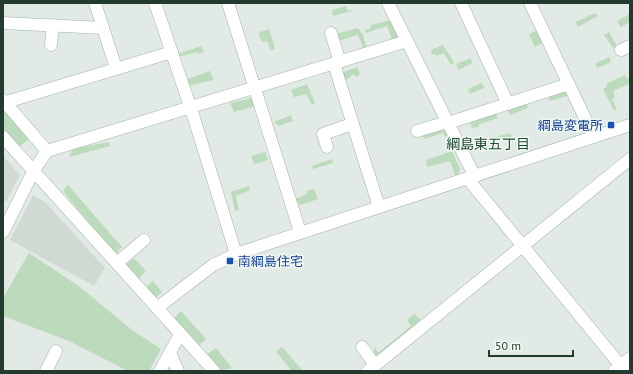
<svg xmlns="http://www.w3.org/2000/svg" width="633" height="374" viewBox="0 0 633 374" font-family="'PT Sans','Noto Sans JP',sans-serif">
	<rect width="100%" height="100%" fill="#e1eae4"/>
	<g fill="#d0dad3">
		<polygon points="3,156 20,175 6,202 3,200"/>
		<polygon points="33,195 46,203 105,268 94,286 10,240"/>
	</g>
	<g fill="#bcdabc">
		<polygon points="346,6 348,11 351,10 352,11 333,16 332,10"/>
		<polygon points="595,13 598,16 578,27 576,22"/>
		<polygon points="630,14 630,22 621,27 617,21"/>
		<polygon points="391,20 400,39 393,42 387,26 366,33 365,30 370,29 371,25"/>
		<polygon points="358,28 363,35 367,49 364,50 358,35 338,41 336,34"/>
		<polygon points="269,29 275,49 271,51 267,41 262,42 258,33"/>
		<polygon points="538,30 544,42 535,47 529,34"/>
		<polygon points="609,32 617,46 613,48 604,35"/>
		<polygon points="443,45 454,63 451,65 444,53 437,56 435,54 432,55 431,50"/>
		<polygon points="202,46 204,52 198,54 197,52 178,57 177,54"/>
		<polygon points="609,57 611,62 598,68 595,64"/>
		<polygon points="471,58 472,63 459,70 456,64"/>
		<polygon points="357,67 360,74 357,77 353,74 348,79 343,81 341,73"/>
		<polygon points="210,71 214,80 187,86 185,80"/>
		<polygon points="625,75 627,79 630,77 630,83 613,91 615,97 612,99 617,109 614,111 603,89 607,87 606,84"/>
		<polygon points="482,83 484,88 470,94 468,89"/>
		<polygon points="307,84 315,103 312,105 306,94 294,97 291,90"/>
		<polygon points="564,90 570,95 550,101 548,96"/>
		<polygon points="252,98 256,106 234,112 230,103"/>
		<polygon points="526,102 528,108 510,115 507,109"/>
		<polygon points="3,112 9,113 30,138 19,147 3,130"/>
		<polygon points="496,113 498,118 479,124 479,127 472,128 470,121"/>
		<polygon points="291,115 293,121 278,126 274,122"/>
		<polygon points="444,128 447,136 445,137 443,133 424,139 422,135"/>
		<polygon points="510,133 512,137 493,142 493,138"/>
		<polygon points="109,142 110,146 69,157 73,149"/>
		<polygon points="452,151 460,169 458,175 455,175 450,161 427,167 426,160"/>
		<polygon points="265,152 268,160 254,164 251,156"/>
		<polygon points="332,159 333,163 313,169 312,166"/>
		<polygon points="68,185 122,247 115,255 63,191"/>
		<polygon points="249,186 250,190 236,196 239,210 235,211 231,192"/>
		<polygon points="314,189 318,199 300,205 298,202 294,203 293,200 307,194 307,191"/>
		<polygon points="29,253 80,287 132,330 161,349 149,371 128,371 69,341 3,316 3,298"/>
		<polygon points="134,258 146,271 138,280 125,266"/>
		<polygon points="153,281 162,292 157,297 153,298 145,288"/>
		<polygon points="181,311 206,339 198,346 173,319"/>
		<polygon points="414,314 422,321 377,359 373,354 375,347 378,353 411,326 407,320"/>
		<polygon points="282,347 303,371 292,371 276,352"/>
		<polygon points="216,348 232,368 220,371 206,355"/>
	</g>
	<g fill="none" stroke-linecap="round" stroke-linejoin="round">
		<defs>
			<g id="minor">
				<polyline points="95,3 116,68"/>
				<polyline points="155,3 194,118 236,254"/>
				<polyline points="228,3 300,232"/>
				<polyline points="388,3 475,177"/>
				<polyline points="461,3 508,104"/>
				<polyline points="530,3 594,137"/>
				<polyline points="3,23 103,28"/>
				<polyline points="331,33 340,62"/>
				<polyline points="51,45 53,25"/>
				<polyline points="621,50 630,46"/>
				<polyline points="334,64 379,207"/>
				<polyline points="3,100 47,151"/>
				<polyline points="3,103 172,52"/>
				<polyline points="448,123 569,84"/>
				<polyline points="417,131 447,122"/>
				<polyline points="3,137 214,371"/>
				<polyline points="327,147 323,134 352,124"/>
				<polyline points="468,179 625,371"/>
				<polyline points="3,232 34,170 47,151 407,41"/>
				<polyline points="117,263 144,240"/>
				<polyline points="157,308 213,265 236,254 630,125"/>
				<polyline points="362,347 375,365"/>
				<polyline points="170,353 178,371"/>
				<polyline points="46,371 56,351"/>
				<polyline points="160,371 180,334"/>
				<polyline points="368,371 630,159"/>
				<polyline points="614,371 630,358"/>
			</g>
		</defs>
		<use href="#minor" stroke="#a4b2aa" stroke-width="13"/>
		<use href="#minor" stroke="#fff" stroke-width="12"/>
	</g>
	<g fill="#1a4fb4" stroke="#f1f7f3" stroke-width="1.5">
		<rect x="607" y="121" width="8" height="8" rx="2"/>
		<rect x="226" y="257" width="8" height="8" rx="2"/>
	</g>
	<g text-anchor="middle" dominant-baseline="central" stroke-width="3" stroke-linejoin="round" paint-order="stroke">
		<g font-size="13" fill="#164399" stroke="#f1f7f3" text-anchor="end">
			<text x="603" y="125">綱島変電所</text>
			<text x="238" y="261" text-anchor="start">南綱島住宅</text>
		</g>
		<g font-size="14" fill="#214a35" stroke="#f1f7f3">
			<text x="488" y="144">綱島東五丁目</text>
		</g>
	</g>
	<rect width="633" height="374" fill="none" stroke="#233a2e" stroke-width="8"/>
	<path d="M489 350v6h84v-6" fill="none" stroke="#233a2e" stroke-width="2"/>
	<text x="495" y="350" font-size="12" fill="#233a2e" stroke="#f1f7f3" stroke-width="3" paint-order="stroke">50 m</text>
</svg>
